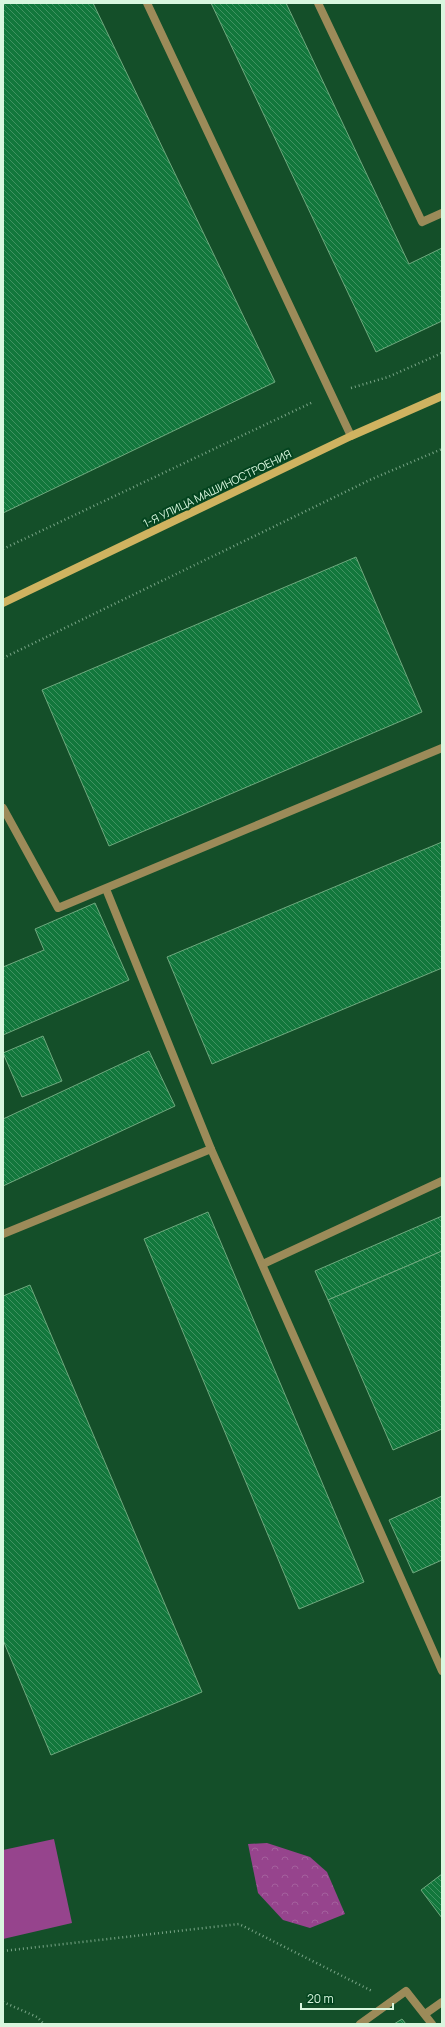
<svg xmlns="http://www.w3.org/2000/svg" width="445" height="2027" viewBox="0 0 445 2027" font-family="Manrope,sans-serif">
	<defs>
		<pattern id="park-crowns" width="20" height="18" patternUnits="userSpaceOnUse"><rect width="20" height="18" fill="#96448d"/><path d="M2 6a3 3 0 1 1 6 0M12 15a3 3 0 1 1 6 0" fill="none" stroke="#a4609d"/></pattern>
		<pattern id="building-back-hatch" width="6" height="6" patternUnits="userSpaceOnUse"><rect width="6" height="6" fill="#12773c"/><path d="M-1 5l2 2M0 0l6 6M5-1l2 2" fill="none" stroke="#3f9261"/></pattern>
	</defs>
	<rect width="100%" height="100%" fill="#144f29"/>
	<polygon fill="url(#park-crowns)" points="267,1843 310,1857 327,1872 345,1914 310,1928 283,1920 258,1893 248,1844"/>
	<polygon fill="#96448d" points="54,1839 72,1923 3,1939 3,1850"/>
	<g fill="url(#building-back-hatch)" stroke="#6fa97e">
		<polygon points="3,3 93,3 275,382 3,513"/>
		<polygon points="211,3 286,3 409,264 442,248 442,321 376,352"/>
		<polygon points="356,557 422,712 109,846 42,690"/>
		<polygon points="442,842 442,968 212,1064 167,957"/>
		<polygon points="95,903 129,980 3,1035 3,967 44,950 35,929"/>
		<polygon points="43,1036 62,1081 22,1097 3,1053"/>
		<polygon points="149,1051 175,1106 3,1186 3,1119"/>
		<polygon points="208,1212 364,1582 299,1609 144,1239"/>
		<polygon points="442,1216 442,1251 328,1300 315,1271"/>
		<polygon points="442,1251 442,1429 393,1450 328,1300"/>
		<polygon points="30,1285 202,1692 51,1755 3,1640 3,1296"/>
		<polygon points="442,1496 442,1560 413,1573 389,1520"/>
		<polygon points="442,1874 442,1918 421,1890"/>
		<polygon points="402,2019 406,2024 394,2024"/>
	</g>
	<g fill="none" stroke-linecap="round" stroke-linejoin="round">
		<g stroke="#79a587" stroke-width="2.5" stroke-dasharray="1 3" stroke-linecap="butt">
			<polyline points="351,388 388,377 442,353"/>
			<polyline points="3,549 313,402"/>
			<polyline points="3,658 372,479 442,449"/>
			<polyline points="3,1951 239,1924 372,1991"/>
			<polyline points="3,2002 37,2017 44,2024"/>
		</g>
		<g stroke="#9c8b59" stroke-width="8">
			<polyline points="147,3 351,436"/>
			<polyline points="318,3 422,222 442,213"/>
			<polyline points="3,808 58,908 442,748"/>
			<polyline points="211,1149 442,1671"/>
			<polyline points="3,1234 211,1149 106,889"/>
			<polyline points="263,1264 442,1181"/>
			<polyline points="425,2014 442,2002"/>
			<polyline points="360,2024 406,1991 432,2024"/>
		</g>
		<polyline stroke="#cfb360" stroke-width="8" points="3,603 351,436 442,396"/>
	</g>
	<g text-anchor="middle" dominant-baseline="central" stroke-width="4" stroke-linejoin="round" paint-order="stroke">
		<g font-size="11" fill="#d9f7df" stroke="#04441f">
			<text transform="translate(217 488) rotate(-26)">1-Я УЛИЦА МАШИНОСТРОЕНИЯ</text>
		</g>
	</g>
	<rect width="445" height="2027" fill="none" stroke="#d9f7df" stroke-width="8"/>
	<path d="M301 2003v6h92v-6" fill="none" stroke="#d9f7df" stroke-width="2"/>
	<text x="307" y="2003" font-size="12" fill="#d9f7df" stroke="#04441f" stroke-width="3" paint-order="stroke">20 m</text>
</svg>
